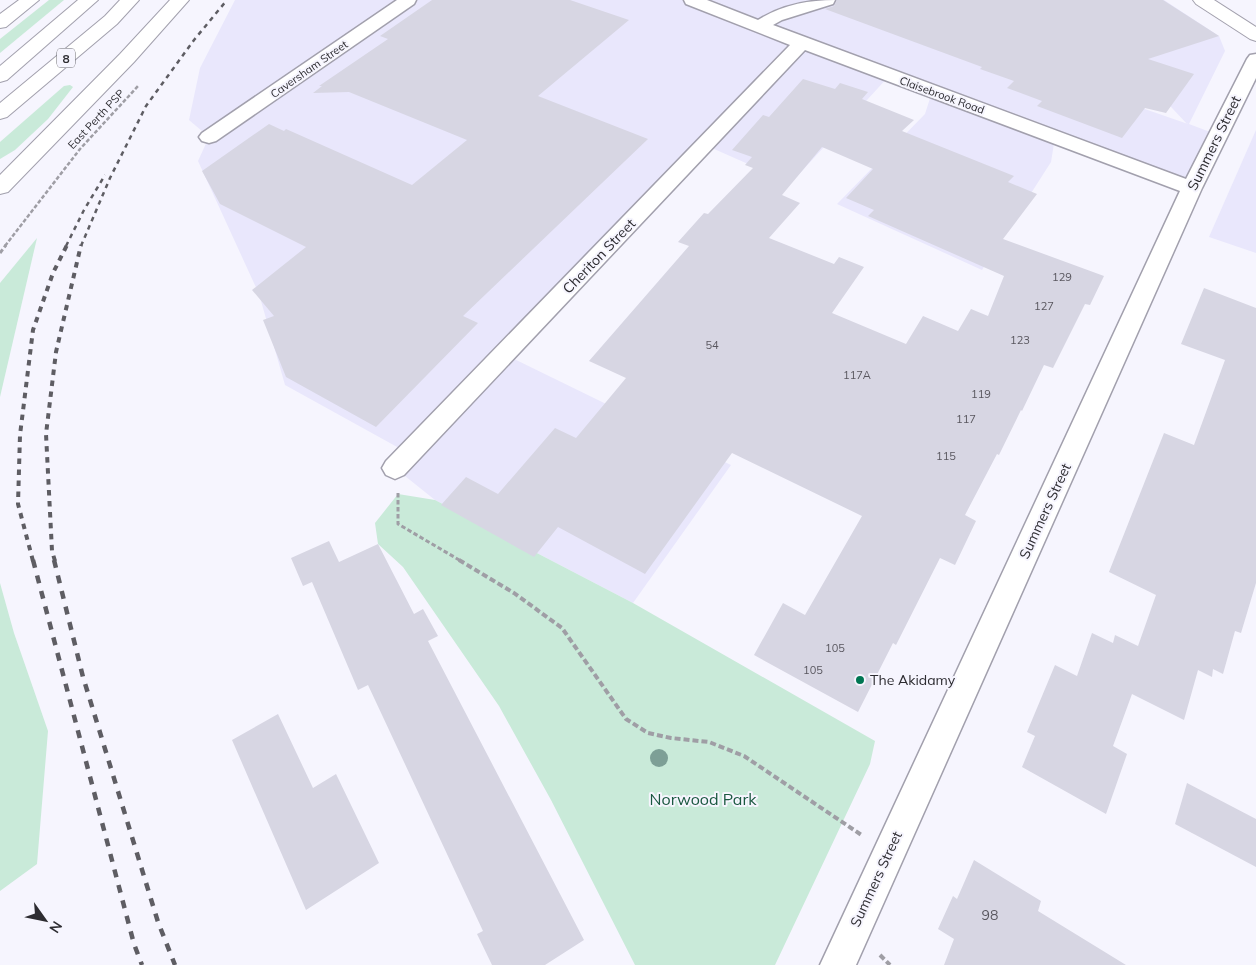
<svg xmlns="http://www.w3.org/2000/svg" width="1256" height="965" viewBox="0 0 1256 965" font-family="Mulish,sans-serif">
	<rect width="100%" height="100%" fill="#f6f5fe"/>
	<g fill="#e9e7fc" fill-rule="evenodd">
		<path d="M235 0H1164L1219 36 1225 51 1189 124 1218 135 1192 188 1055 137 1051 162 982 270 837 204 925 114 932 92 889 76 791 183 705 145 504 354 731 465 633 603 435 500 395 468 408 453 285 385 259 294 198 161 209 137 189 120 200 68ZM1100 31 1187 124H1188L1061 80Z"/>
		<polygon points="1256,130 1256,253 1209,237"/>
	</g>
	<g fill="#c9ead9">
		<polygon points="49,0 64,0 0,53 0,39"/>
		<polygon points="70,85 73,87 48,119 15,150 0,159 0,142 64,86"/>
		<polygon points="37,238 0,397 0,283"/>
		<polygon points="398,494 435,500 633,603 875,741 870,764 775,965 635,965 551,800 499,706 403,567 378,544 375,523"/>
		<polygon points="0,583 14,633 48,731 37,864 0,891"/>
	</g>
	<g fill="#d7d6e3" fill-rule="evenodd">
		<polygon points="432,0 570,0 629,20 538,96 648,139 463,316 478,323 376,427 286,377 263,320 274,316 252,290 306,247 220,204 202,171 269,124 284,131 286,129 412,185 467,140 349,92 313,93 322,86 319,86 388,39 380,36"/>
		<polygon points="837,0 1163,0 1219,36 1148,59 1194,74 1166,113 1145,108 1122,138 1037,106 1042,101 1007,88 1014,81 980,69 982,67 825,9 834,6"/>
		<path d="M803 79 835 89 840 83 868 92 862 99 914 120 902 131 1014 176 1008 182 1037 194 1003 239 1104 276 1090 305 1085 304 1053 368 1044 365 1022 411 1021 410 999 455 997 454 965 515 976 521 955 565 940 558 896 645 893 643 858 712 754 655 783 603 805 615 862 516 732 453 645 574 558 527 534 557 441 505 466 477 498 494 555 428 576 438 626 378 589 361 689 246 678 242 704 213 708 214 753 168 745 165 752 157 732 150 763 115 769 117ZM822 147 873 169 846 198 874 210 868 216 1004 276 988 316 971 309 958 331 923 316 906 344 832 313 864 267 839 257 834 264 769 238 800 203 782 195Z"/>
		<polygon points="1204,288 1256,308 1256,583 1241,633 1235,631 1223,674 1213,669 1212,677 1198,670 1184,720 1132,694 1113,746 1127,754 1106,814 1022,767 1035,736 1027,732 1055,665 1077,676 1092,633 1113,643 1115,635 1138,646 1156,595 1109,572 1164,433 1194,445 1225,360 1181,344"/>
		<polygon points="329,541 339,562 378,544 414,614 423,609 438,636 428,641 584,940 545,965 492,965 477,934 483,931 368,685 358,690 312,582 303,586 291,558"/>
		<polygon points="278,714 313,788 336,774 379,863 306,910 232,740"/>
		<polygon points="1187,783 1256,819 1256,867 1175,824"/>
		<polygon points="974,860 1041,901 1038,911 1126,965 944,965 954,939 938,929 953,896 957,899"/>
	</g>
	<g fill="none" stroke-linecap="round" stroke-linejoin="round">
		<defs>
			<g id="minor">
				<polygon points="397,0 416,0 414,4 216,141 209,143 202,141 199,137 202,133"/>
				<path d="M684 0H707L758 20C782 5 808 0 835 0L833 4 782 20 773 25 1186 179 1247 59 1250 55 1256 54V78L1202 188 856 965H820L1180 191 805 50 404 475 395 479 386 475 382 468 386 461 790 45 686 4Z"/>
			</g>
			<polygon id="primary" points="1193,0 1214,0 1256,27 1256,41 1250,39 1196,4"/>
			<g id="motorway">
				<polygon points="19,0 39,0 6,27 0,28 0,14"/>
				<polygon points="78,0 98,0 7,80 0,82 0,66"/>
				<polygon points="120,0 139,0 117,24 7,117 0,119 0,103 105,16"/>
				<polygon points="170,0 189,0 134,62 8,192 0,194 0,175 120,54"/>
			</g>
		</defs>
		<use href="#minor" stroke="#a2a0ad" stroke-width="3"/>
		<use href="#primary" stroke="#a2a0ad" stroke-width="2"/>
		<use href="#motorway" stroke="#a2a0ad" stroke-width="2"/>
		<polyline stroke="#9f9ea5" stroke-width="2.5" stroke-dasharray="4 2" stroke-linecap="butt" points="5,246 80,149 139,85"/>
		<g stroke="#9f9ea5" stroke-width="3" stroke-dasharray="4.5 2.5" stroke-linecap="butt">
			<polyline points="0,253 6,245"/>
			<polyline points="398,493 398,524 461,561"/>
		</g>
		<g stroke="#9f9ea5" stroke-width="4" stroke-dasharray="6 3" stroke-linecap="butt">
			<polyline points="459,560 514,593 562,628 626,719 648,733 671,738 709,742 744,756 863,836"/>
			<polyline points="880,955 890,965"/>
		</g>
		<use href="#minor" fill="#fff" fill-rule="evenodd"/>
		<use href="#primary" fill="#fff" fill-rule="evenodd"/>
		<use href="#motorway" fill="#fff" fill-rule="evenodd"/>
		<g stroke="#5e5d63" stroke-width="2.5" stroke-dasharray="4.5 4.5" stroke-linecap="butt">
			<polyline points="66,246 84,210 105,175"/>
			<polyline points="81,246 110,178 146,106 194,40 227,0"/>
		</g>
		<g stroke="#5e5d63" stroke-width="4" stroke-dasharray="5.5 5.5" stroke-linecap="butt">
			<polyline points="33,561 18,504 20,435 33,330 53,273 67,245"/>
			<polyline points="55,561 52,551 46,434 56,352 81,245"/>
		</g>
		<g stroke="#5e5d63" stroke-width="4.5" stroke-dasharray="8 8" stroke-linecap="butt">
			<polyline points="33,560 134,944 142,965"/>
			<polyline points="54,560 83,677 158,922 175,965"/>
		</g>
	</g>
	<circle fill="#7d9f96" cx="659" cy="758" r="9"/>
	<circle fill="#007652" stroke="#f6f5fe" stroke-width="2" cx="860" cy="680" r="5"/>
	<g text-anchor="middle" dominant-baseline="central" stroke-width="4" stroke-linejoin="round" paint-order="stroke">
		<g font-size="11" fill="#2d2c31" stroke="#f6f5fe">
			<text transform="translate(309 69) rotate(-35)">Caversham Street</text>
			<text transform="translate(942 95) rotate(20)">Claisebrook Road</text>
			<text transform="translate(96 119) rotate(-47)">East Perth PSP</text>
		</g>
		<g font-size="11" fill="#58565e">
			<text x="1062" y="277">129</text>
			<text x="1044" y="306">127</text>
			<text x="1020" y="340">123</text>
			<text x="712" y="345">54</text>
			<text x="857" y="375">117A</text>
			<text x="981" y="394">119</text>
			<text x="966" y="419">117</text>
			<text x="946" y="456">115</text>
			<text x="835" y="648">105</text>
			<text x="813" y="670">105</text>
		</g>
		<rect fill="#f6f5fe" stroke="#69686e" stroke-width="1" x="57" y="48.5" width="18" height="19" rx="4"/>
		<g font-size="12" font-weight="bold" fill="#2d2c31">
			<text x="66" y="58">8</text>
		</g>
		<g font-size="14" fill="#2d2c31" stroke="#f6f5fe">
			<text transform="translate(1214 143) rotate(-64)">Summers Street</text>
			<text transform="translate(599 256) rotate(-46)">Cheriton Street</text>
			<text transform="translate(1045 511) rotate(-65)">Summers Street</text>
			<text transform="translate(876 879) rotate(-65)">Summers Street</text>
		</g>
		<g font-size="14" fill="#2d2c31" stroke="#f6f5fe" text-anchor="start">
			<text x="870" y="680">The Akidamy</text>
		</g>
		<g font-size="14" fill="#58565e">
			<text x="990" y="915">98</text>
		</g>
		<g font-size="16" fill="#1a5840" stroke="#f6f5fe">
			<text x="703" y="799">Norwood Park</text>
		</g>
	</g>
	<g transform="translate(45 920) rotate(123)" stroke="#f6f5fe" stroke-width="4" paint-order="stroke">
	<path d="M0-4L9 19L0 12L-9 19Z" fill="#2d2c31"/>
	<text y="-8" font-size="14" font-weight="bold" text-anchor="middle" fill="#2d2c31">N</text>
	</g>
</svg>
